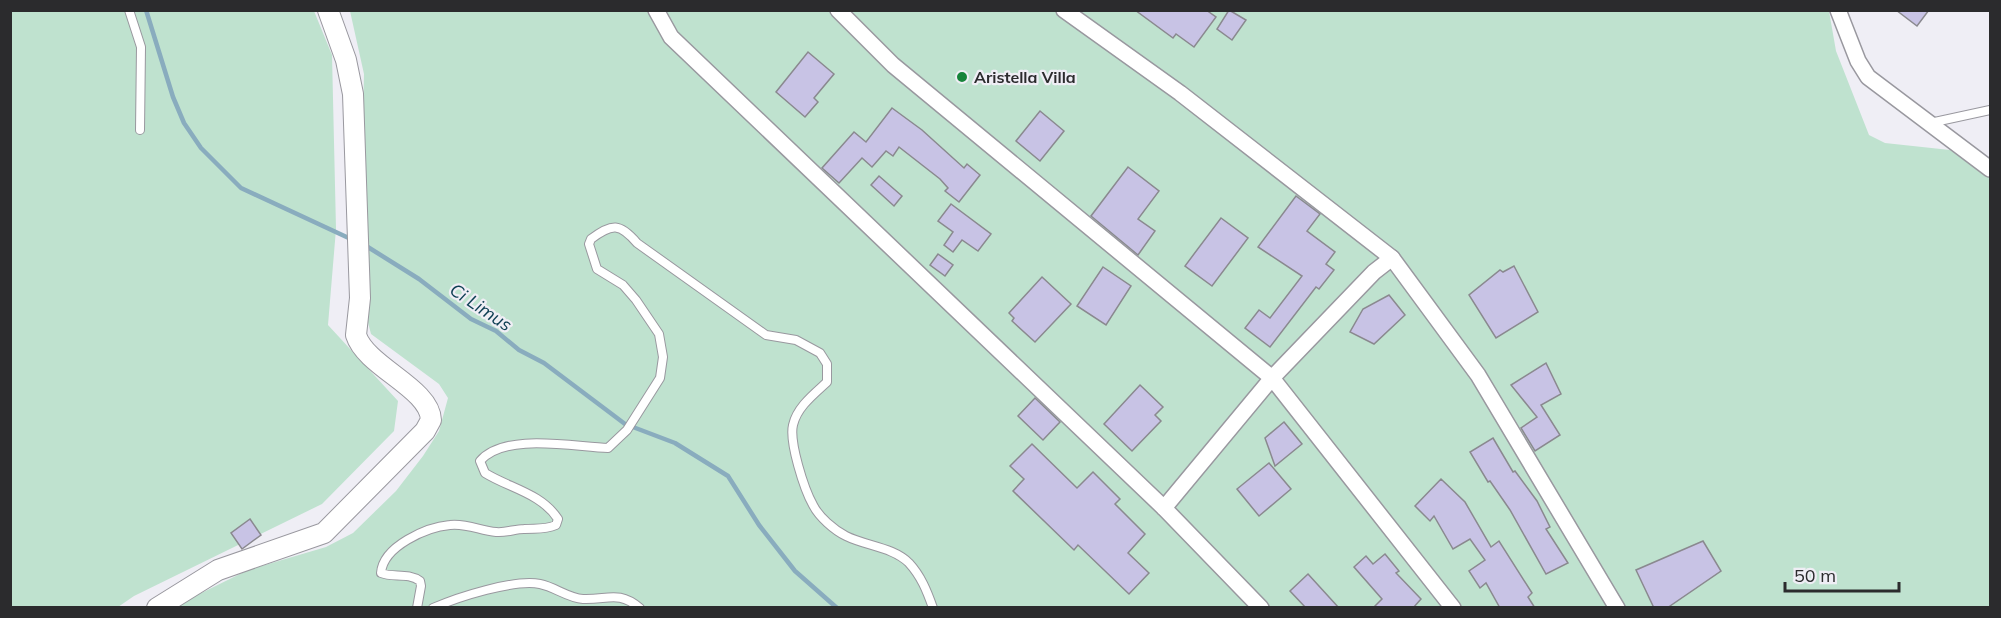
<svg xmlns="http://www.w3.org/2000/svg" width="2001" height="618" viewBox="0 0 2001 618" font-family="Mulish,sans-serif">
	<rect width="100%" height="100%" fill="#efeef5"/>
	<g fill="#bfe2cf">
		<polygon points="10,11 314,11 332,55 336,229 328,325 398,401 394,431 322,504 134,596 118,607 11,607"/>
		<polygon points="350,11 1829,11 1836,51 1869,135 1885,143 1950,150 1990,177 1990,607 171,608 248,570 326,547 353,533 396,491 423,456 439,431 448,398 439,384 371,334 366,315 370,283 362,164 364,74"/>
	</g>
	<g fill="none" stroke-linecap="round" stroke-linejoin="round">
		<g stroke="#89acbe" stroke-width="4.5">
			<polyline points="146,10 173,97 184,123 201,148 241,188 353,240"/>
			<polyline points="363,244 419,279 471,319 496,331 519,350 544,363 625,424 675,443 728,476 759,525 795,571 837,608"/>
		</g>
	</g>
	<g fill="#c8c3e5" stroke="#8a898f" stroke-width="1.5">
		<polygon points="1135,10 1206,10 1216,17 1194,47 1176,34 1173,38"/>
		<polygon points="1229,10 1246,20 1232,40 1217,29"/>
		<polygon points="1896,10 1929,10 1917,26"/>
		<polygon points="808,52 834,74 814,98 818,102 805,117 776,92"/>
		<polygon points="892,108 922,130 964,168 967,164 980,175 959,202 945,191 948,188 940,179 899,147 893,156 886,151 872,167 862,158 839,183 822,168 854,132 866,142"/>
		<polygon points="1040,111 1064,131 1040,161 1016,141"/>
		<polygon points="1128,167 1159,191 1138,219 1155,231 1138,255 1091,216"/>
		<polygon points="879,176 902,196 894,206 871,185"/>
		<polygon points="1296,196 1320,214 1307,231 1335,252 1326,264 1334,270 1319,289 1316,287 1270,347 1245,328 1259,310 1270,318 1302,276 1258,247"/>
		<polygon points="951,204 991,234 978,251 962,240 953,252 944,245 953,232 938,221"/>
		<polygon points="1221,218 1248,238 1212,286 1185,266"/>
		<polygon points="938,254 953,265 945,276 930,265"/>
		<polygon points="1514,266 1538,312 1496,338 1469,295 1500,270 1503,272"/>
		<polygon points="1103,267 1131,286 1106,325 1077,306"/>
		<polygon points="1042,277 1071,304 1035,342 1012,321 1014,318 1009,313"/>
		<polygon points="1389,295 1405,315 1374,344 1350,332 1363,309"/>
		<polygon points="1546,363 1561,394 1541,405 1560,435 1535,451 1521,428 1537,417 1511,385"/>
		<polygon points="1140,385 1163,407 1155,415 1161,421 1132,451 1104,424"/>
		<polygon points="1035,398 1060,422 1043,440 1018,416"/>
		<polygon points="1284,422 1302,444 1275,466 1265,438"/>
		<polygon points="1493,438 1513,472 1515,471 1537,501 1550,527 1546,529 1568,563 1546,574 1510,510 1490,481 1488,482 1470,452"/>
		<polygon points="1032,444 1077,488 1093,472 1120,499 1115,504 1145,534 1128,553 1149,573 1129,594 1078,545 1074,550 1013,491 1024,479 1010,466"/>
		<polygon points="1269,463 1291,489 1259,516 1237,489"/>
		<polygon points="1441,479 1465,502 1491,547 1499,541 1532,593 1528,597 1535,608 1500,608 1486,583 1480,588 1469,571 1485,560 1470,539 1453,549 1434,516 1430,521 1415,506"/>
		<polygon points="250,519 261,535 242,549 231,533"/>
		<polygon points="1703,541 1721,571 1667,608 1654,608 1636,570"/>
		<polygon points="1385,554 1399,571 1396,573 1421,599 1413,608 1373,608 1382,599 1354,567 1366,556 1373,564"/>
		<polygon points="1308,574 1339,608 1306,608 1290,591"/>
	</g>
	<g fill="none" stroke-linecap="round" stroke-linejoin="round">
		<defs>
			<g id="service">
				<polyline points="129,10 141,47 140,130"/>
				<polyline points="1930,123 1990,110"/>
				<path d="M417 608 421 586 420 581C408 572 393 578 381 573 383 546 427 527 450 525 467 523 481 531 496 532 506 533 515 529 524 529 536 528 544 530 556 525L558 519C541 493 509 488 485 473L480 461C505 432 574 447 608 448L627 430 660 378 663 357 659 334 636 300 623 285 597 269 589 244 591 239C612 223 620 223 637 243L766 335 796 340 820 353 827 364V382C814 394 797 407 793 425 789 442 804 489 813 505 819 517 834 530 846 536 866 546 893 547 909 563 921 576 927 591 933 608"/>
				<path d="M433 608C458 597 514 579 540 584 555 587 568 598 583 599 608 600 618 590 640 608"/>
			</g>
			<g id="minor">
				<polyline points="656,10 671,37 1164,508"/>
				<polyline points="838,10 893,65 1272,378 1453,608"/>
				<polyline points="1064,10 1180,93 1392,258 1478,375 1617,608"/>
				<polyline points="1838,10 1858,61 1868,77 1990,169"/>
				<polyline points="1261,608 1164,508 1272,378 1374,272 1392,258"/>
			</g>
			<path id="tertiary" d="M157 608 218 570 324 533 425 431 431 420C430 388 366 367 356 335L360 298 353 94 346 60 328 10"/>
		</defs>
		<use href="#service" stroke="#99989f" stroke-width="10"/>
		<use href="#minor" stroke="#99989f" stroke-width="18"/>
		<use href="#tertiary" stroke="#99989f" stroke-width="22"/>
		<use href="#service" stroke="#fff" stroke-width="8"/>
		<use href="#minor" stroke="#fff" stroke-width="15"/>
		<use href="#tertiary" stroke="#fff" stroke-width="20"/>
	</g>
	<circle fill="#17843b" stroke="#efeef5" stroke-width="2" cx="962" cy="77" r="6"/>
	<g text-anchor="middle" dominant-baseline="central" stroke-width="4.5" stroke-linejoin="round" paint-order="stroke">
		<g font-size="16" font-weight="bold" fill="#2b2b2d" stroke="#efeef5" text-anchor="start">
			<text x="974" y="77">Aristella Villa</text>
		</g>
		<g font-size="18" font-style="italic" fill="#0d3e53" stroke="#efeef5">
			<text transform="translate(481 307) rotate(34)">Ci Limus</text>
		</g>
	</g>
	<rect width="2001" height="618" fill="none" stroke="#2b2b2d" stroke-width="24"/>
	<path d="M1785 582v9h114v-9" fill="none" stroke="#2b2b2d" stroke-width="3"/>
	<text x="1794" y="582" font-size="18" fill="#2b2b2d" stroke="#efeef5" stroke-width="4.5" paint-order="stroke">50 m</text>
</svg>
